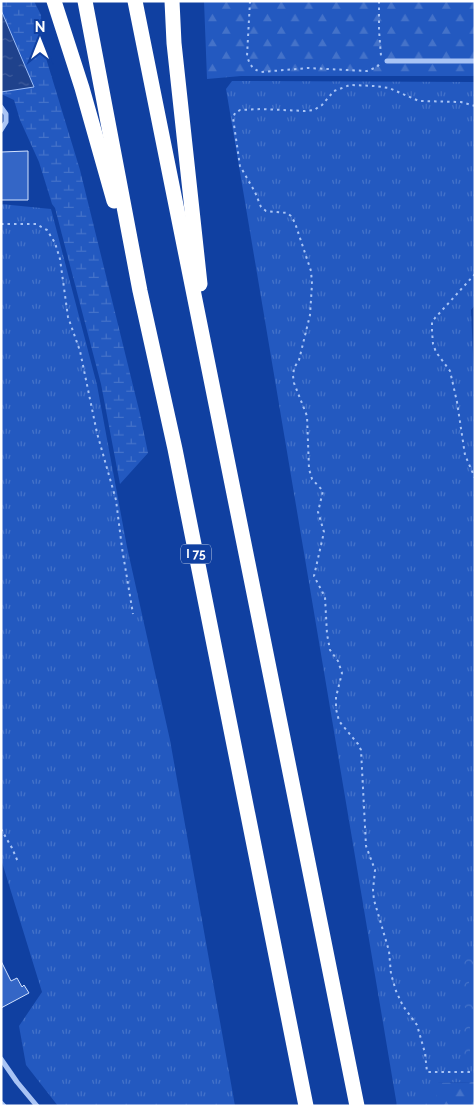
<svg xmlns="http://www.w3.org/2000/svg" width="476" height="1107" viewBox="0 0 476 1107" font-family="Raleway,sans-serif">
	<defs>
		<pattern id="grass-tufts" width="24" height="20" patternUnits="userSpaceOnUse" patternTransform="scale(1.25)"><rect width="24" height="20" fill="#2359c0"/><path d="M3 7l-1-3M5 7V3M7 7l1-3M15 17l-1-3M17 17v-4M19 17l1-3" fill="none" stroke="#4472c9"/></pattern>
		<pattern id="forest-firs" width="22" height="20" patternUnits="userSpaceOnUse" patternTransform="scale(1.25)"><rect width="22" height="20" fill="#2359c0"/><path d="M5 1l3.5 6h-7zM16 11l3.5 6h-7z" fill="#4472c9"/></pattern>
		<pattern id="wetland-marsh" width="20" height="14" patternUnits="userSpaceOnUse" patternTransform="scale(1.25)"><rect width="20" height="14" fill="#2359c0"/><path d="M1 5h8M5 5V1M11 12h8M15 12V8" fill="none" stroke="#4472c9"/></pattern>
		<pattern id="park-crowns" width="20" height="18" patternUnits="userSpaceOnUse" patternTransform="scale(1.25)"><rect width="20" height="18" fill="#2359c0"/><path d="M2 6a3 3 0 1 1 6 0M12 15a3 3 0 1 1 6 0" fill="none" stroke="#4472c9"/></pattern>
		<pattern id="water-ripples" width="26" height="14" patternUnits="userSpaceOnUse" patternTransform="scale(1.25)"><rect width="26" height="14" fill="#1f428c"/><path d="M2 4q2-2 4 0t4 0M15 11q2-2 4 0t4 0" fill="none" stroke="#415e9d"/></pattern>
	</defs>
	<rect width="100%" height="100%" fill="#1040a1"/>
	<g fill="url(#grass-tufts)">
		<polygon points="232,81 475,82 475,305 471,310 475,399 475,1082 437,1083 437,1106 397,1106 226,89"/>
		<polygon points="1,204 51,209 97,385 127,547 170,740 235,1106 58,1106 26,1065 19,1026 42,992 1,859"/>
	</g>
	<g fill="url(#forest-firs)">
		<polygon points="204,1 475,1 475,76 241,76 207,79"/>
		<polygon points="475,1082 475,1106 437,1106 436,1083"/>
	</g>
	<polygon fill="url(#wetland-marsh)" points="1,1 34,1 41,15 42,45 80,170 140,414 148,453 120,484 101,384 55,208 52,204 39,162 20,120 14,100 1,94 1,92 33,86 1,10"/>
	<polygon fill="url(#park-crowns)" points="467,959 475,959 475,1065 464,1065 463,1016 470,1011 463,1006 463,963"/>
	<g fill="#2359c0">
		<rect x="469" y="969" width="6" height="35"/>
		<rect x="470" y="1022" width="5" height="34"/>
	</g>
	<polygon fill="url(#water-ripples)" stroke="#9bbdf9" points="1,10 34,87 1,92"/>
	<g fill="#3466c6" stroke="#d2e2fe">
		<polygon points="28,151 28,200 1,200 1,152"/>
		<polygon points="1,961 11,981 17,978 22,987 24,985 29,993 1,1008"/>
	</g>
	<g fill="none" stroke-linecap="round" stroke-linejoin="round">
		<g stroke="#a9c4f5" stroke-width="2" stroke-dasharray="2.5 4" stroke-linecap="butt">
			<path d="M250 1 247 56C250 65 252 69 261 72L308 68 367 71 377 67 380 63"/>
			<polyline points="379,1 379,30 381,56"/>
			<polyline points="475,106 461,102 419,101 389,88 375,86 350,85 334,91 322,105 314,110 305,111 261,109 240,110 235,113 233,118 240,166 255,192 261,207 266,211 287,213 291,216 295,223 311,271 312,284 310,315 299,360 294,368 293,376 294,383 307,416 309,469 312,479 323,491 318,512 324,532 314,576 325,597 327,634 330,650 338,661 342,673 336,697 336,709 339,721 358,744 361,750 366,846 375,870 373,890 374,900 389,951 391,974 396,991 403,1006 417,1025 425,1053 427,1072 475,1072"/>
			<polyline points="1,224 36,224 47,230 55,243 60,259 68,317 80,351 97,433 116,500 122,548 133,614"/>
			<polyline points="475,274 435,318 432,322 432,331 433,344 436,352 450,371 457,402 465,455 475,478"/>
			<polyline points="1,829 12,848 18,862"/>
		</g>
		<g stroke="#a9c4f5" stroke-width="5">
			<polyline points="387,61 475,61"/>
			<polyline points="1,107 6,114 6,122 1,130"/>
			<polyline points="1,1059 17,1082 37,1106"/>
			<polyline points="1,1103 4,1106"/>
		</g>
		<g stroke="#fff" stroke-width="15">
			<polyline points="54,1 82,88 114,201"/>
			<polyline points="85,1 140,291 175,449 306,1106"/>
			<polyline points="135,1 357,1106"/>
			<polyline points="172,1 174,43 200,284"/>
		</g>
	</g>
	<g text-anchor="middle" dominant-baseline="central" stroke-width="4.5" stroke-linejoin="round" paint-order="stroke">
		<rect fill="#1040a1" stroke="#b7c6e3" stroke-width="1" x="181" y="544.5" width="30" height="19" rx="4"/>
		<g font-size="12" font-weight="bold" fill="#fff">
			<text x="196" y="554">I 75</text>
		</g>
	</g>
	<rect width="476" height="1107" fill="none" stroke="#ffffff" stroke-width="5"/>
	<g transform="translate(40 40)" stroke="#1040a1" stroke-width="4" paint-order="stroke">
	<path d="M0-4L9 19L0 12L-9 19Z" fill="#ffffff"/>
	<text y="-8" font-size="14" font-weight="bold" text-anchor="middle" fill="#ffffff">N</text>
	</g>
</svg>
